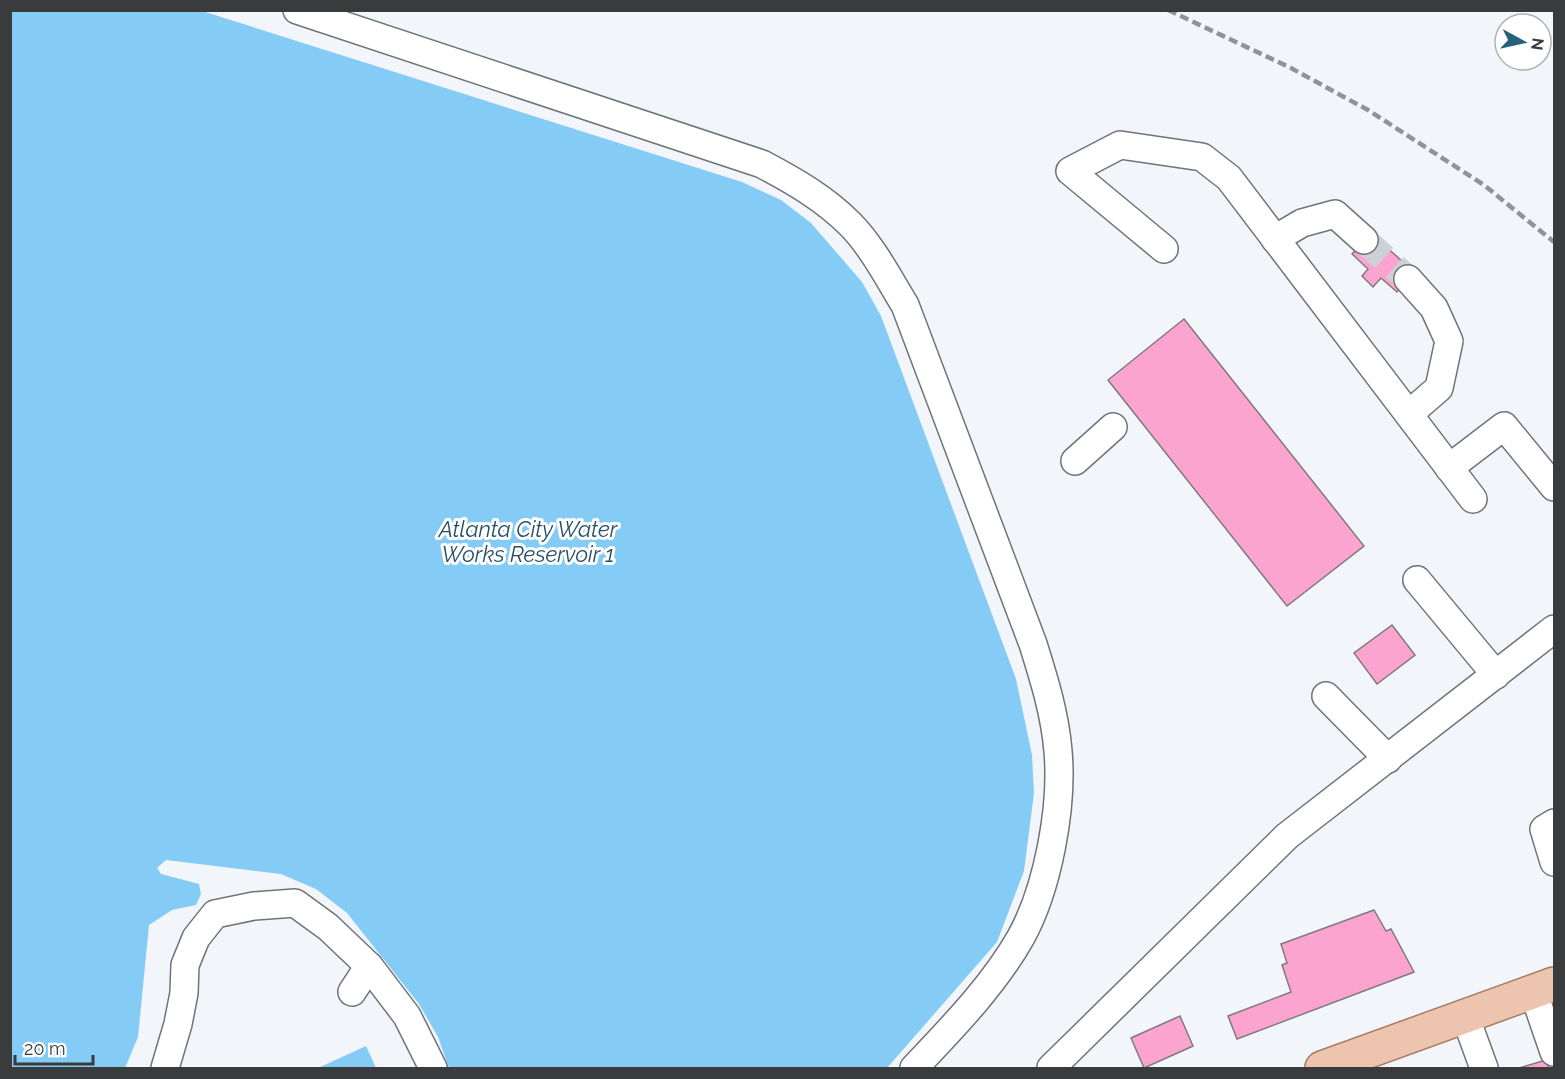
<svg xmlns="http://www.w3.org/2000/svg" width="1565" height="1079" viewBox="0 0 1565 1079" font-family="Raleway,sans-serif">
	<rect width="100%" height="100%" fill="#f2f6fb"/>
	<g fill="#84ccf5">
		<polygon points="10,11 202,11 742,182 781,200 811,223 862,282 881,316 1016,679 1032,755 1034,793 1024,871 997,942 887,1068 449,1068 438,1037 419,1004 347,913 316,889 281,874 166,860 157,868 161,874 199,884 201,894 196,905 172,910 149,925 138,1037 125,1068 11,1068"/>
		<polygon points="366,1046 376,1068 318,1068"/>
	</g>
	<g fill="#fba4cf" stroke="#807a7c" stroke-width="1.5">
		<polygon points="1371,233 1414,272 1397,292 1381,278 1373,287 1362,276 1368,269 1352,254"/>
		<polygon points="1184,319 1364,546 1287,606 1108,380"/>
		<polygon points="1392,625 1415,655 1377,684 1354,653"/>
		<polygon points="1374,910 1386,931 1391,929 1414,972 1237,1039 1228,1016 1291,992 1282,965 1287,963 1281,944"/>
		<polygon points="1180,1016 1193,1046 1144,1068 1131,1038"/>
		<polygon points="1546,1060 1549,1068 1519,1068"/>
	</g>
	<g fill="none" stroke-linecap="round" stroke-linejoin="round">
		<polyline stroke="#cdd1d5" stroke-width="27" stroke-dasharray="27 14" stroke-linecap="butt" points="1364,240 1408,279"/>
		<defs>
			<g id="minor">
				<path d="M297 10 762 164C794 181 824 198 850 224 872 246 889 279 905 305L1033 644C1044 679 1055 714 1058 751 1063 807 1048 888 1021 937 994 985 951 1029 914 1068"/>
				<polyline points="1275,239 1302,223 1335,214 1364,240"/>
				<polyline points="1164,249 1070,171 1120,145 1202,157 1229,178 1473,499"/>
				<polyline points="1408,279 1434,308 1449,341 1439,388 1409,414"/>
				<polyline points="1075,461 1113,427"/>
				<polyline points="1449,468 1504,426 1554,487"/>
				<polyline points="1417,580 1496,675"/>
				<polyline points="1326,696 1388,759"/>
				<polyline points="1554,823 1544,829 1554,862"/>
				<polyline points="1533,991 1554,1052"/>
				<polyline points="352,992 369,966"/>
				<polyline points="1465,1016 1484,1068"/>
				<polyline points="165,1068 178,1024 184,993 185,965 196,938 215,914 254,906 295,903 328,927 369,966 407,1016 433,1068"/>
				<polyline points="1051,1068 1287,836 1554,629"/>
			</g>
			<polyline id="major" points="1322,1068 1554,984"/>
		</defs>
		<use href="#minor" stroke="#707478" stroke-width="30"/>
		<use href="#major" stroke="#a67b63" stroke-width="36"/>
		<use href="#minor" stroke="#fff" stroke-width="27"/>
		<use href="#major" stroke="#edc4ae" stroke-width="33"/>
		<polyline stroke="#909397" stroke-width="4.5" stroke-dasharray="9 4.5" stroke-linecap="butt" points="1168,10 1289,67 1368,110 1484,185 1554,242"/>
	</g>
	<g text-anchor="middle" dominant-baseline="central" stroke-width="6" stroke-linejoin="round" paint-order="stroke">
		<g font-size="22" font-style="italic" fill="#274f65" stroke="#fff">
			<text x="528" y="529">Atlanta City Water<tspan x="528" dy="25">Works Reservoir 1</tspan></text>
		</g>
	</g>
	<rect width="1565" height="1079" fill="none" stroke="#393b3d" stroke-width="24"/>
	<g transform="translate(1523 42) rotate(98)"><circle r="28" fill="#ffffff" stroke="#b0b1b1" stroke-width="1.5"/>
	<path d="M0-4.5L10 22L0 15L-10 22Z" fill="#27607a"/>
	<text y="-9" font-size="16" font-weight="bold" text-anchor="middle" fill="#393b3d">N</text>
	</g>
	<path d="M15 1055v9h78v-9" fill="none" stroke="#393b3d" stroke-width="3"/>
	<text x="24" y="1055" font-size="18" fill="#393b3d" stroke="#ffffff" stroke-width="4.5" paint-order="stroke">20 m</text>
</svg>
